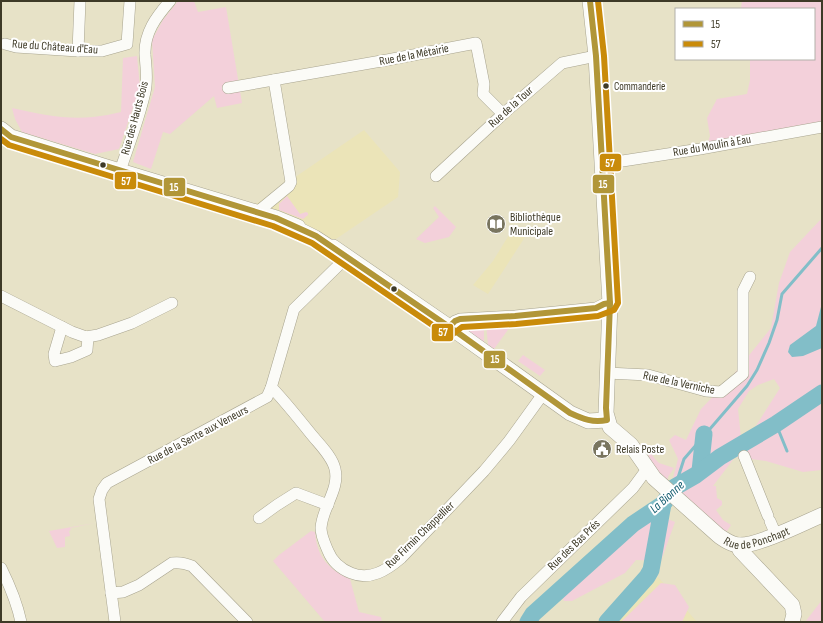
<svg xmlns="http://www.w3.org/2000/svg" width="823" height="623" viewBox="0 0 823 623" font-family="'Sofia Sans Condensed',sans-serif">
	<rect width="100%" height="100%" fill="#e7e2c7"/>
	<g fill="#ebe4b8">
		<polygon points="364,130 400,172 398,197 333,241 253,206"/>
		<polygon points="515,225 527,234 488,294 473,285 493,261"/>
		<polygon points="658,577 697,622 615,622"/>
	</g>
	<g fill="#f3d0da" fill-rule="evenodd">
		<polygon points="178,1 194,1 198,12 226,7 242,103 217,108 214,96 170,134 163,132 151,169 133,162 155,87 152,40 163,20"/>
		<polygon points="742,1 822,1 822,130 776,139 763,144 751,142 707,145 710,136 707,118 717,99 747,94 750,80 750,59 814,59 814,9 741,9"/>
		<path d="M137 56 140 87 119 149 95 154 22 132 15 119 12 108C38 114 67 120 93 117 103 116 112 114 121 112L123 58Z"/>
		<polygon points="287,196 300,214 306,212 308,213 308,215 303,219 279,210 279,204"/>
		<polygon points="435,206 456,227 449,237 425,243 416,239 439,217 433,208"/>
		<path d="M822 218V470L803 472 766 461 735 457 713 486H716L717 498 722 501V505L716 510 723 520 731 525 727 531 722 530 691 502 672 482 678 459 669 440 675 435 686 440 701 409 729 380 771 328 779 283 790 252ZM774 379 780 388 752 432 741 438 738 409 749 391 758 385Z"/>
		<polygon points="513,323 494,349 488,345 486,325"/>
		<polygon points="472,326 482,326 484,331 484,342 467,331 468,329"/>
		<polygon points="523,355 545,370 540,376 518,361"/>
		<polygon points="648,449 655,459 659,463 674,468 668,477 667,483 649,464"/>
		<polygon points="645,510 675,522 661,561 636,560 625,573 572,601 564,601 558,587 578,564 605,544"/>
		<polygon points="95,523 70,528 71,530 69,531 70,536 65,537 65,547 57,548 49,531"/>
		<path d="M311 531 315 532C317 557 328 569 350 579L359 612 381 617 382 622H325L273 561 279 555Z"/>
		<polygon points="661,583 675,585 689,607 682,622 621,622"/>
		<polygon points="822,600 822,622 805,622"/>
	</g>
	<polygon fill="#82bec8" points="822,303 822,348 803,356 792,357 788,352 790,345 816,326"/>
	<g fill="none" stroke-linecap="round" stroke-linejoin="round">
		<g stroke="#82bec8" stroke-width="3">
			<polyline points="776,424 787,451"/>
			<polyline points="675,487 684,459 747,386 757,370 769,343 777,320 782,294 822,248"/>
		</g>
		<g stroke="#82bec8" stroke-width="17">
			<polyline points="700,471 704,434"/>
			<polyline points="528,622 533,614 633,524 663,504 675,487 696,475 720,457 776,424 822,393"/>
			<polyline points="607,622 647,577 651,570 663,504"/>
		</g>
		<defs>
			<g id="street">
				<polyline points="5,44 16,47 78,51 102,51 127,44 130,1"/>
				<polyline points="78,51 80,1"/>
				<polyline points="228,88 387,60 476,43 484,84 483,94 503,114"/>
				<polyline points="603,164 700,149 822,127"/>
				<path d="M120 171C129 144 139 119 145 92 148 79 146 67 145 55 144 33 156 17 170 1"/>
				<polyline points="436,176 503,114 562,63 596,56"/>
				<polyline points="260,213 261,209 289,186 291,182 274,80"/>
				<polyline points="298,227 316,236 333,247"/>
				<polyline points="1,296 72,332 86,337 98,335 132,323 172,303"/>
				<polyline points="62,327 54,354 55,361 71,357 87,350 88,337"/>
				<polyline points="449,327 455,321 460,319 515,316 596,308 604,304 610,303"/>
				<polyline points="607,373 648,375 706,391 721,392 743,374 743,291 750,277"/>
				<path d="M271 388 274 390C287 404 299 419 311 434 319 444 332 456 335 469 340 489 322 508 321 528 321 536 325 544 328 551 332 561 341 569 351 573 370 581 387 570 401 558L484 471 509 441 543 394"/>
				<polyline points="744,456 768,516"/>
				<polyline points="259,518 277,505 296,493 328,505"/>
				<polyline points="770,521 776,535"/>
				<path d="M1 568C10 586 17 603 21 622"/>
				<path d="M111 593 123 592 139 585 172 563C179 562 185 563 192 566L247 622"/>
				<polyline points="115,622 99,499 102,490 107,483 267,397 271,388 294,309 347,257"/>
				<polyline points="502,622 521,597 633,488 647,469"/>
			</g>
			<g id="secondary">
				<path id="s1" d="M590 1 596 56 610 303 606 413 610 427 631 445 654 478 719 536C725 540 732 545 739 545 758 546 804 523 822 515"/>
				<polyline points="1,129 11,137 103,166 276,218 298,227"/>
				<polyline points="333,247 461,335 570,413 588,421 607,420"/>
				<polyline points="739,545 740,550 792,605 794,614 792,622"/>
			</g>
		</defs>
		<use href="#street" stroke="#a8a48f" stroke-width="12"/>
		<use href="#secondary" stroke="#a8a48f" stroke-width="16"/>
		<use href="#street" stroke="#fbfbf7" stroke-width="11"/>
		<use href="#secondary" stroke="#fbfbf7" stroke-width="15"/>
		<defs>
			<g id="bus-1">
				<path d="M1 129 11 137 276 218 316 236 461 335 570 413C583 419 593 423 607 420L606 408 610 303 596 56 590 1"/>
				<polyline points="449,327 455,321 460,319 515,316 596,308 604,304 610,303"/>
			</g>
			<polyline id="bus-2" points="1,139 9,145 273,226 312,243 447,335 453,334 462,327 516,324 598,316 614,310 618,303 604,56 598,1"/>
		</defs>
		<use href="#bus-1" stroke="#fff" stroke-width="9"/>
		<use href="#bus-2" stroke="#fff" stroke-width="9"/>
		<use href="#bus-1" stroke="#b19638" stroke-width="6"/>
		<use href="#bus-2" stroke="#c98b0a" stroke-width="6"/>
	</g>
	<defs>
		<symbol id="library-disc" viewBox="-11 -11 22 22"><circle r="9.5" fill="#79755f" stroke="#fff"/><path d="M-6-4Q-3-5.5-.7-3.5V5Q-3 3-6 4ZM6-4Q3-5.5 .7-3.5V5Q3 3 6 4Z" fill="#fff"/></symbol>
		<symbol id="civic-disc" viewBox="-11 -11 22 22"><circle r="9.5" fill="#79755f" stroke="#fff"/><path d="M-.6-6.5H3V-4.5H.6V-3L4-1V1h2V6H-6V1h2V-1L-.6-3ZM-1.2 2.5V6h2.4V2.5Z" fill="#fff"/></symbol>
	</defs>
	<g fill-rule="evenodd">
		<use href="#library-disc" x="485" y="213" width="22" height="22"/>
		<use href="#civic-disc" x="591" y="438" width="22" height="22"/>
	</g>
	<g fill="#3e3a27" stroke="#fff" stroke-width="1.5">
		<circle cx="606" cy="86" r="3.5"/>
		<circle cx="103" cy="165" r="3.5"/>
		<circle cx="394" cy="289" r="3.5"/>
	</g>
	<g text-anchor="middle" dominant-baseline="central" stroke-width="4" stroke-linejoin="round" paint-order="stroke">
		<g font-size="11" fill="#3e3a27" stroke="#fff" text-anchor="start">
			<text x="614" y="86">Commanderie</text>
		</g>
		<g font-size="12" fill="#3e3a27" stroke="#fff">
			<text transform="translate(55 47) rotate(4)">Rue du Château d'Eau</text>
			<text transform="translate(414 55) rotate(-11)">Rue de la Métairie</text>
			<text transform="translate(511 107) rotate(-42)">Rue de la Tour</text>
			<text transform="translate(135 118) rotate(-75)">Rue des Hauts Bois</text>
			<text transform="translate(712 146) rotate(-10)">Rue du Moulin à Eau</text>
			<text transform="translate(679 383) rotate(12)">Rue de la Verniche</text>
			<text transform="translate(198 435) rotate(-28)">Rue de la Sente aux Veneurs</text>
			<text stroke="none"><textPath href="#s1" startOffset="623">Rue de Ponchapt</textPath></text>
			<text transform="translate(420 535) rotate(-44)">Rue Firmin Chappellier</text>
			<text transform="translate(574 545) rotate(-44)">Rue des Bas Prés</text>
		</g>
		<g font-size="12" fill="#3e3a27" stroke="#fff" text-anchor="start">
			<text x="510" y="217">Bibliothèque<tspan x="510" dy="14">Municipale</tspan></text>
			<text x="616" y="449">Relais Poste</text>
		</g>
		<g font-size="13" font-style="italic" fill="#105a6d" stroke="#fff">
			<text transform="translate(667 497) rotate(-42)">La Bionne</text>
		</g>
	</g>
	<g stroke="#fff" stroke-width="1.5">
		<rect x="599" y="153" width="23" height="19" rx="4" fill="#c98b0a"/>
		<rect x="114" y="171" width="23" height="19" rx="4" fill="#c98b0a"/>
		<rect x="592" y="174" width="23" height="20" rx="4" fill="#b19638"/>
		<rect x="163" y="177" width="23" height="20" rx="4" fill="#b19638"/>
		<rect x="431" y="323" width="23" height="19" rx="4" fill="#c98b0a"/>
		<rect x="483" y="350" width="23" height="19" rx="4" fill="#b19638"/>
	</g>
	<g font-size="11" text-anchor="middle" font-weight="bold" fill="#fff">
		<text x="610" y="167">57</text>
		<text x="126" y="185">57</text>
		<text x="603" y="188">15</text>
		<text x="174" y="191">15</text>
		<text x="443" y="336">57</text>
		<text x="495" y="363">15</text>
	</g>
	<rect width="823" height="623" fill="none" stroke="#3e3a27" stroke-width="4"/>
	<rect x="675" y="8" width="140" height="52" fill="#ffffff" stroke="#b2b0a9"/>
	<rect x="683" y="21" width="20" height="6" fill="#b19638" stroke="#b2b0a9"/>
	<text x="711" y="28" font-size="12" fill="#3e3a27">15</text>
	<rect x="683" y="41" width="20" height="6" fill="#c98b0a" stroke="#b2b0a9"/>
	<text x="711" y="48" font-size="12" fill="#3e3a27">57</text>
</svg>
